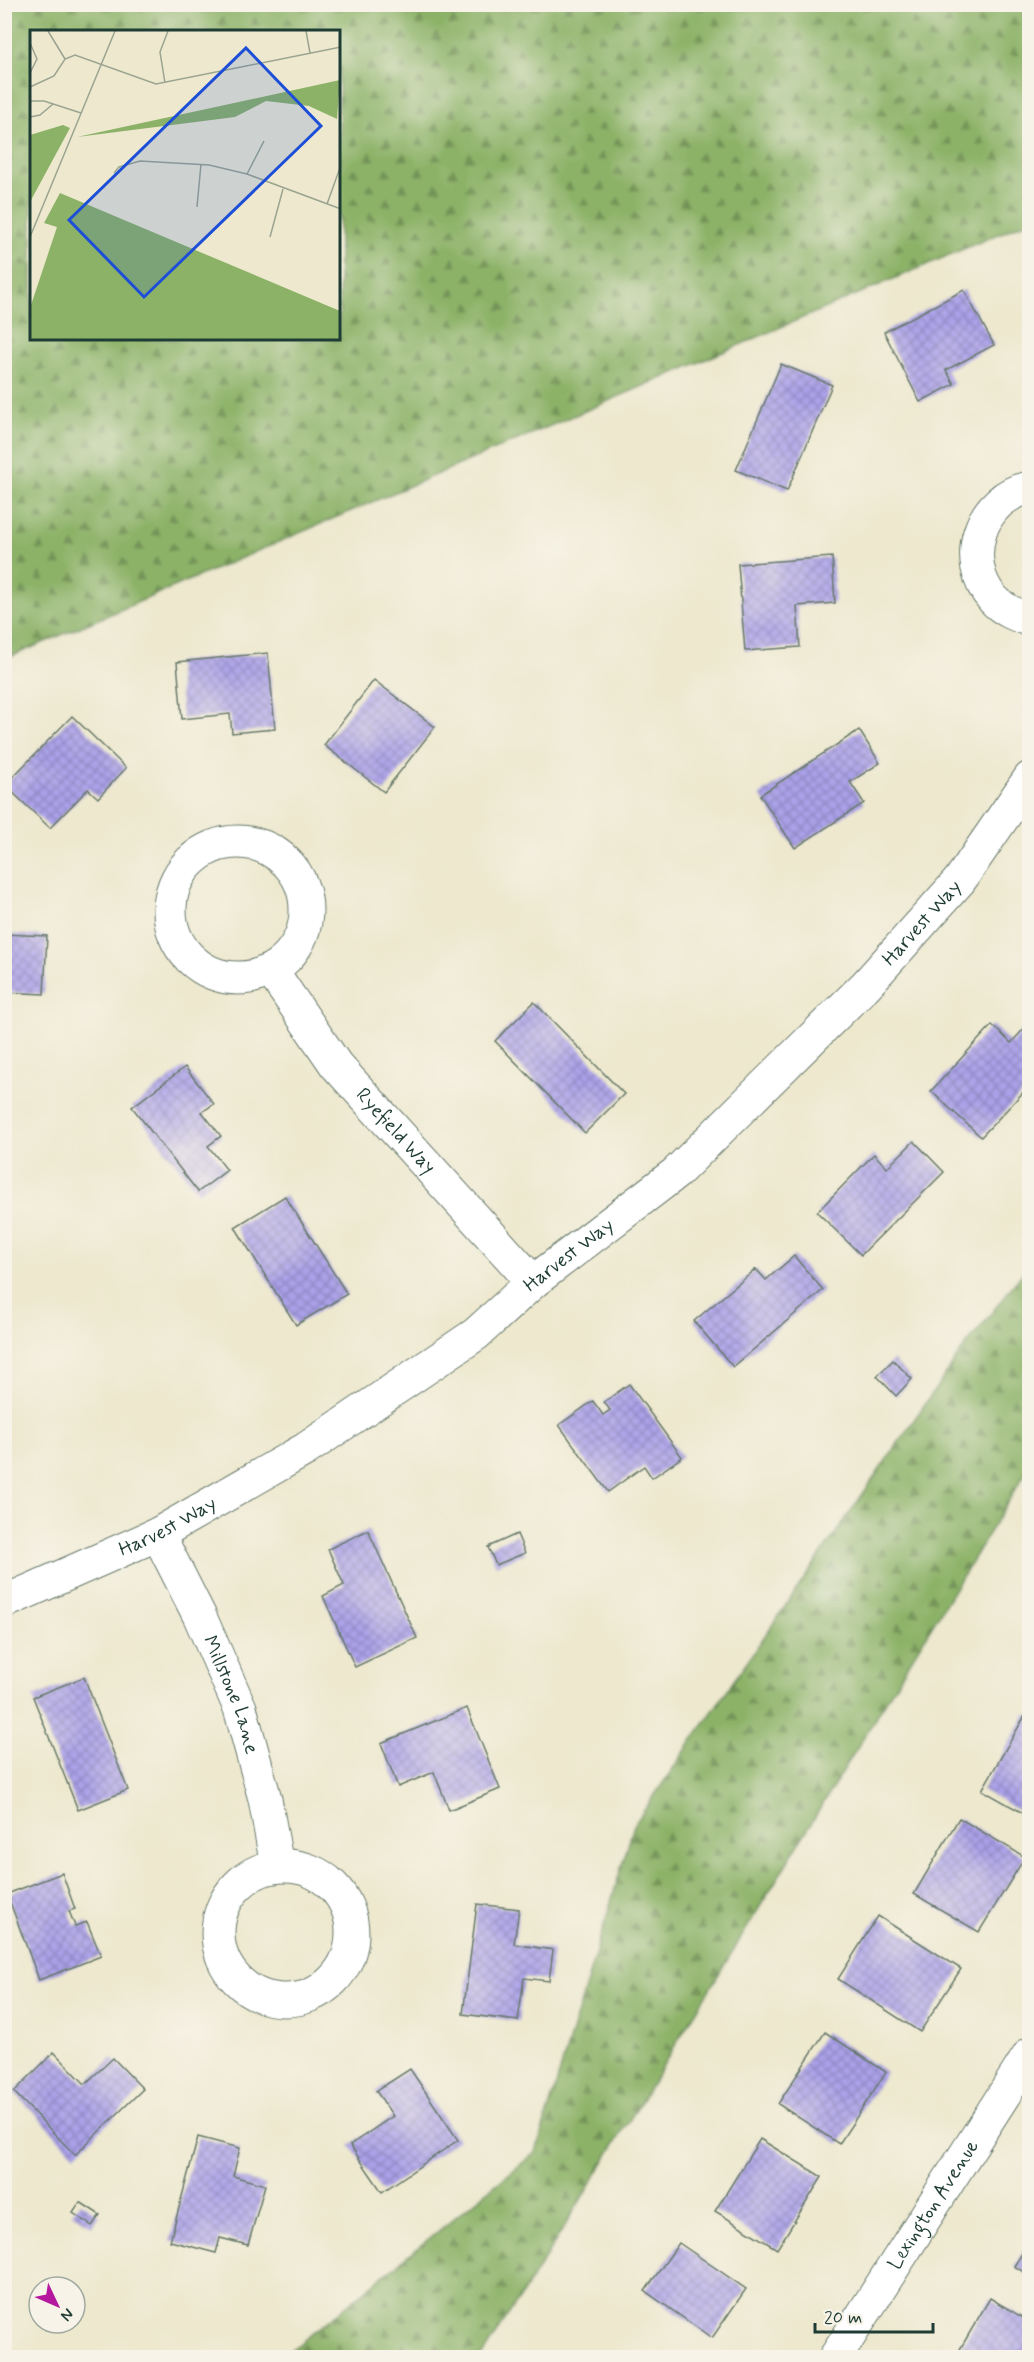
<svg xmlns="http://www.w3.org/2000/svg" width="1034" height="2362" viewBox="0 0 1034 2362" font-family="Mynerve,sans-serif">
	<defs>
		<pattern id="forest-firs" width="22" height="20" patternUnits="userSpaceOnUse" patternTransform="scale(1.5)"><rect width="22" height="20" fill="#8cb267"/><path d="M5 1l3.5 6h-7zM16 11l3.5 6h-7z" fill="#729256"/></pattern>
		<pattern id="building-cross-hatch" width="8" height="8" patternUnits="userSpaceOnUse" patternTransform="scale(1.5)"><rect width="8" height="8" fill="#aba1e9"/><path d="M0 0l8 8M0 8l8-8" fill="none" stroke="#8b84be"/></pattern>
	</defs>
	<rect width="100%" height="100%" fill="#f7f3e8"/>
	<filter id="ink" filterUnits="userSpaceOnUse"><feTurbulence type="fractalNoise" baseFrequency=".0167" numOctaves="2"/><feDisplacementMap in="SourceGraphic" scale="12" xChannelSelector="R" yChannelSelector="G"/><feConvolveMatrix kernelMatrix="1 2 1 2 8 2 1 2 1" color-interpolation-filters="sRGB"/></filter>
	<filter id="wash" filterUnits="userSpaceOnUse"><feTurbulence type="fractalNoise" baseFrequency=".008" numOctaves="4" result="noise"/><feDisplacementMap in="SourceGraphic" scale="24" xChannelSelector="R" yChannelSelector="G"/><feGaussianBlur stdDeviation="1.35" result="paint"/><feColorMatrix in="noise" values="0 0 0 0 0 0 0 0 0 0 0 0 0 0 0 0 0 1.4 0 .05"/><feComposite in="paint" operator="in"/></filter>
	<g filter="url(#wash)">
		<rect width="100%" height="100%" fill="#ede8ce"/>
		<g fill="url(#forest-firs)" stroke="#56784e" stroke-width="1.5" fill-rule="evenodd">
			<path d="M5 4 1029 5V221L5 659ZM32 32H339V339H32Z"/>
			<polygon points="1029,1265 1029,1467 542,2263 481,2357 283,2357 536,2152 634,1825 961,1352"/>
		</g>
		<g id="blocks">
			<g fill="url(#building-cross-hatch)">
				<polygon points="964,290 994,345 946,370 954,384 920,402 884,332"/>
				<polygon points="781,364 832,385 787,491 736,470"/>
				<polygon points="832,557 835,603 797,606 800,647 745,651 738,564"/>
				<polygon points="268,653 275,729 232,733 230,714 182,719 177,662"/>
				<polygon points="374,680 435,727 384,792 324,745"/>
				<polygon points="72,716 126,768 98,798 88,789 50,828 5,785"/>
				<polygon points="859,730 880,763 850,782 864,803 795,848 760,795"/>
				<polygon points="4,934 47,936 44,994 4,992"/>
				<polygon points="534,1002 624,1094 585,1133 495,1041"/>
				<polygon points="1030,1022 1030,1085 981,1137 931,1091 992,1025 1011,1043"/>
				<polygon points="185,1067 214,1104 202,1112 221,1136 208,1146 227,1170 198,1192 132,1107"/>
				<polygon points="914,1141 944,1172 861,1255 817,1212 874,1154 887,1168"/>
				<polygon points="285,1196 347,1294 296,1325 235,1227"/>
				<polygon points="794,1256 823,1290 733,1367 694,1321 756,1269 766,1280"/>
				<polygon points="893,1360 912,1379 896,1396 877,1376"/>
				<polygon points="629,1384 682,1457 652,1478 644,1466 608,1492 559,1425 593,1401 603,1415 610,1410 604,1402"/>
				<polygon points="368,1530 417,1638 355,1667 323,1596 344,1585 328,1549"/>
				<polygon points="517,1534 525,1553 496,1565 488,1547"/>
				<polygon points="84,1677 128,1790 78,1810 33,1697"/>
				<polygon points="467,1708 500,1789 449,1810 434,1772 398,1787 381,1743"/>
				<polygon points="1026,1714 1030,1716 1030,1817 982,1790"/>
				<polygon points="959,1818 1025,1857 979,1932 914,1894"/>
				<polygon points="62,1873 75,1909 69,1911 75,1926 87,1922 101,1956 39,1980 7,1894"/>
				<polygon points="477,1904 519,1909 514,1944 553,1950 549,1981 524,1978 518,2021 463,2014"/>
				<polygon points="878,1916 961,1969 920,2032 838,1979"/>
				<polygon points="825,2032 886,2072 839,2144 778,2104"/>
				<polygon points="54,2052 85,2084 113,2058 143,2089 75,2155 14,2092"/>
				<polygon points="410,2069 458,2140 382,2192 350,2145 393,2116 376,2091"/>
				<polygon points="198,2137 240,2148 233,2176 265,2185 248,2245 220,2238 216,2253 170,2241"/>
				<polygon points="760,2139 822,2177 777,2249 715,2211"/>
				<polygon points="80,2202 100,2215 92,2226 73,2213"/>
				<polygon points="1030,2241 1030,2276 1014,2266"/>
				<polygon points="679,2243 746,2289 712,2338 645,2291"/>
				<polygon points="990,2298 1030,2322 1030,2358 960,2358 956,2356"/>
			</g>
		</g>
	</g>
	<g filter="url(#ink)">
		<use href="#blocks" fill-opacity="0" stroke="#67796a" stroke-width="1.5"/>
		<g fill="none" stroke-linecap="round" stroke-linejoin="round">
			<defs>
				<g id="street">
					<path d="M1030 488C979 496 960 562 993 599 1003 610 1016 615 1030 620"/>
					<circle cx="238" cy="910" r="68"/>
					<path id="s1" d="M271 970 336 1065 533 1282"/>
					<path id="s2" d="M158 1534 200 1617 240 1708 265 1799 277 1866"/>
					<path id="s3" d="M4 1602 158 1534 306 1449 476 1334 533 1282 676 1173 866 985 960 880 1030 778"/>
					<circle cx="285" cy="1933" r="67"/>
					<path id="s4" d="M835 2358 1030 2054"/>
				</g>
			</defs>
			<use href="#street" stroke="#67796a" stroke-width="35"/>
			<use href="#street" stroke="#fff" stroke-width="33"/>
		</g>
	</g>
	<g text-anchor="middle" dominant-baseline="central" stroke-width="6" stroke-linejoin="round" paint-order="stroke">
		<g font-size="20" fill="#1f3d34" stroke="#f7f3e8">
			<text stroke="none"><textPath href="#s3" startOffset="1152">Harvest Way</textPath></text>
			<text stroke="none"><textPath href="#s1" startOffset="204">Ryefield Way</textPath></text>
			<text stroke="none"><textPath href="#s3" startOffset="666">Harvest Way</textPath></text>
			<text stroke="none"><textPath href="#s3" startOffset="180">Harvest Way</textPath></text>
			<text stroke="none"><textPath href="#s2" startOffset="177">Millstone Lane</textPath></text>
			<text stroke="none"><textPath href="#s4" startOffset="182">Lexington Avenue</textPath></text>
		</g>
	</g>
	<g transform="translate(30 30)">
		<rect width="310" height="310" fill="#ede8ce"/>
		<path d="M310 50 307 89 279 76 236 71 205 87 47 107ZM33 95 40 98 0 172V105ZM30 163 310 281V310H0V278L27 197 14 193Z" fill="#8cb267"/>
		<path fill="none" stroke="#9ba490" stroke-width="1.5" d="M18 1 35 29M276 1 280 23M0 13 7 29 0 43M135 53 130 22 138 1M0 57 24 46 35 29 45 25 126 54 311 17M0 71H14L51 83M0 87 10 85 23 74M84 143 89 137 110 131 179 135 217 144 311 179M217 144 234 111M297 174 311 135M167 177 171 134M0 207 85 1M240 207 253 159"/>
		<path fill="#1d4ed8" fill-opacity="0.15" stroke="#1d4ed8" stroke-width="3" d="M216 18 291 96 114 267 39 190Z"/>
		<rect width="310" height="310" fill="none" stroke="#1f3d34" stroke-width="3"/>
	</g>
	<rect width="1034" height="2362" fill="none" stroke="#f7f3e8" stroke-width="24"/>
	<g transform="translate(57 2305) rotate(134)"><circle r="28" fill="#f7f3e8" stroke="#a1aaa0" stroke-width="1.5"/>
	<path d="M0-4.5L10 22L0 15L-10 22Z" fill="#b5179e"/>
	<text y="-9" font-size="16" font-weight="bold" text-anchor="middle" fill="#1f3d34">N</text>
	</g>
	<path d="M815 2323v9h118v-9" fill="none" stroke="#1f3d34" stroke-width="3"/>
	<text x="824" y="2323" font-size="18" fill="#1f3d34" stroke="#f7f3e8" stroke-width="4.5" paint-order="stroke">20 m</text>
</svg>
